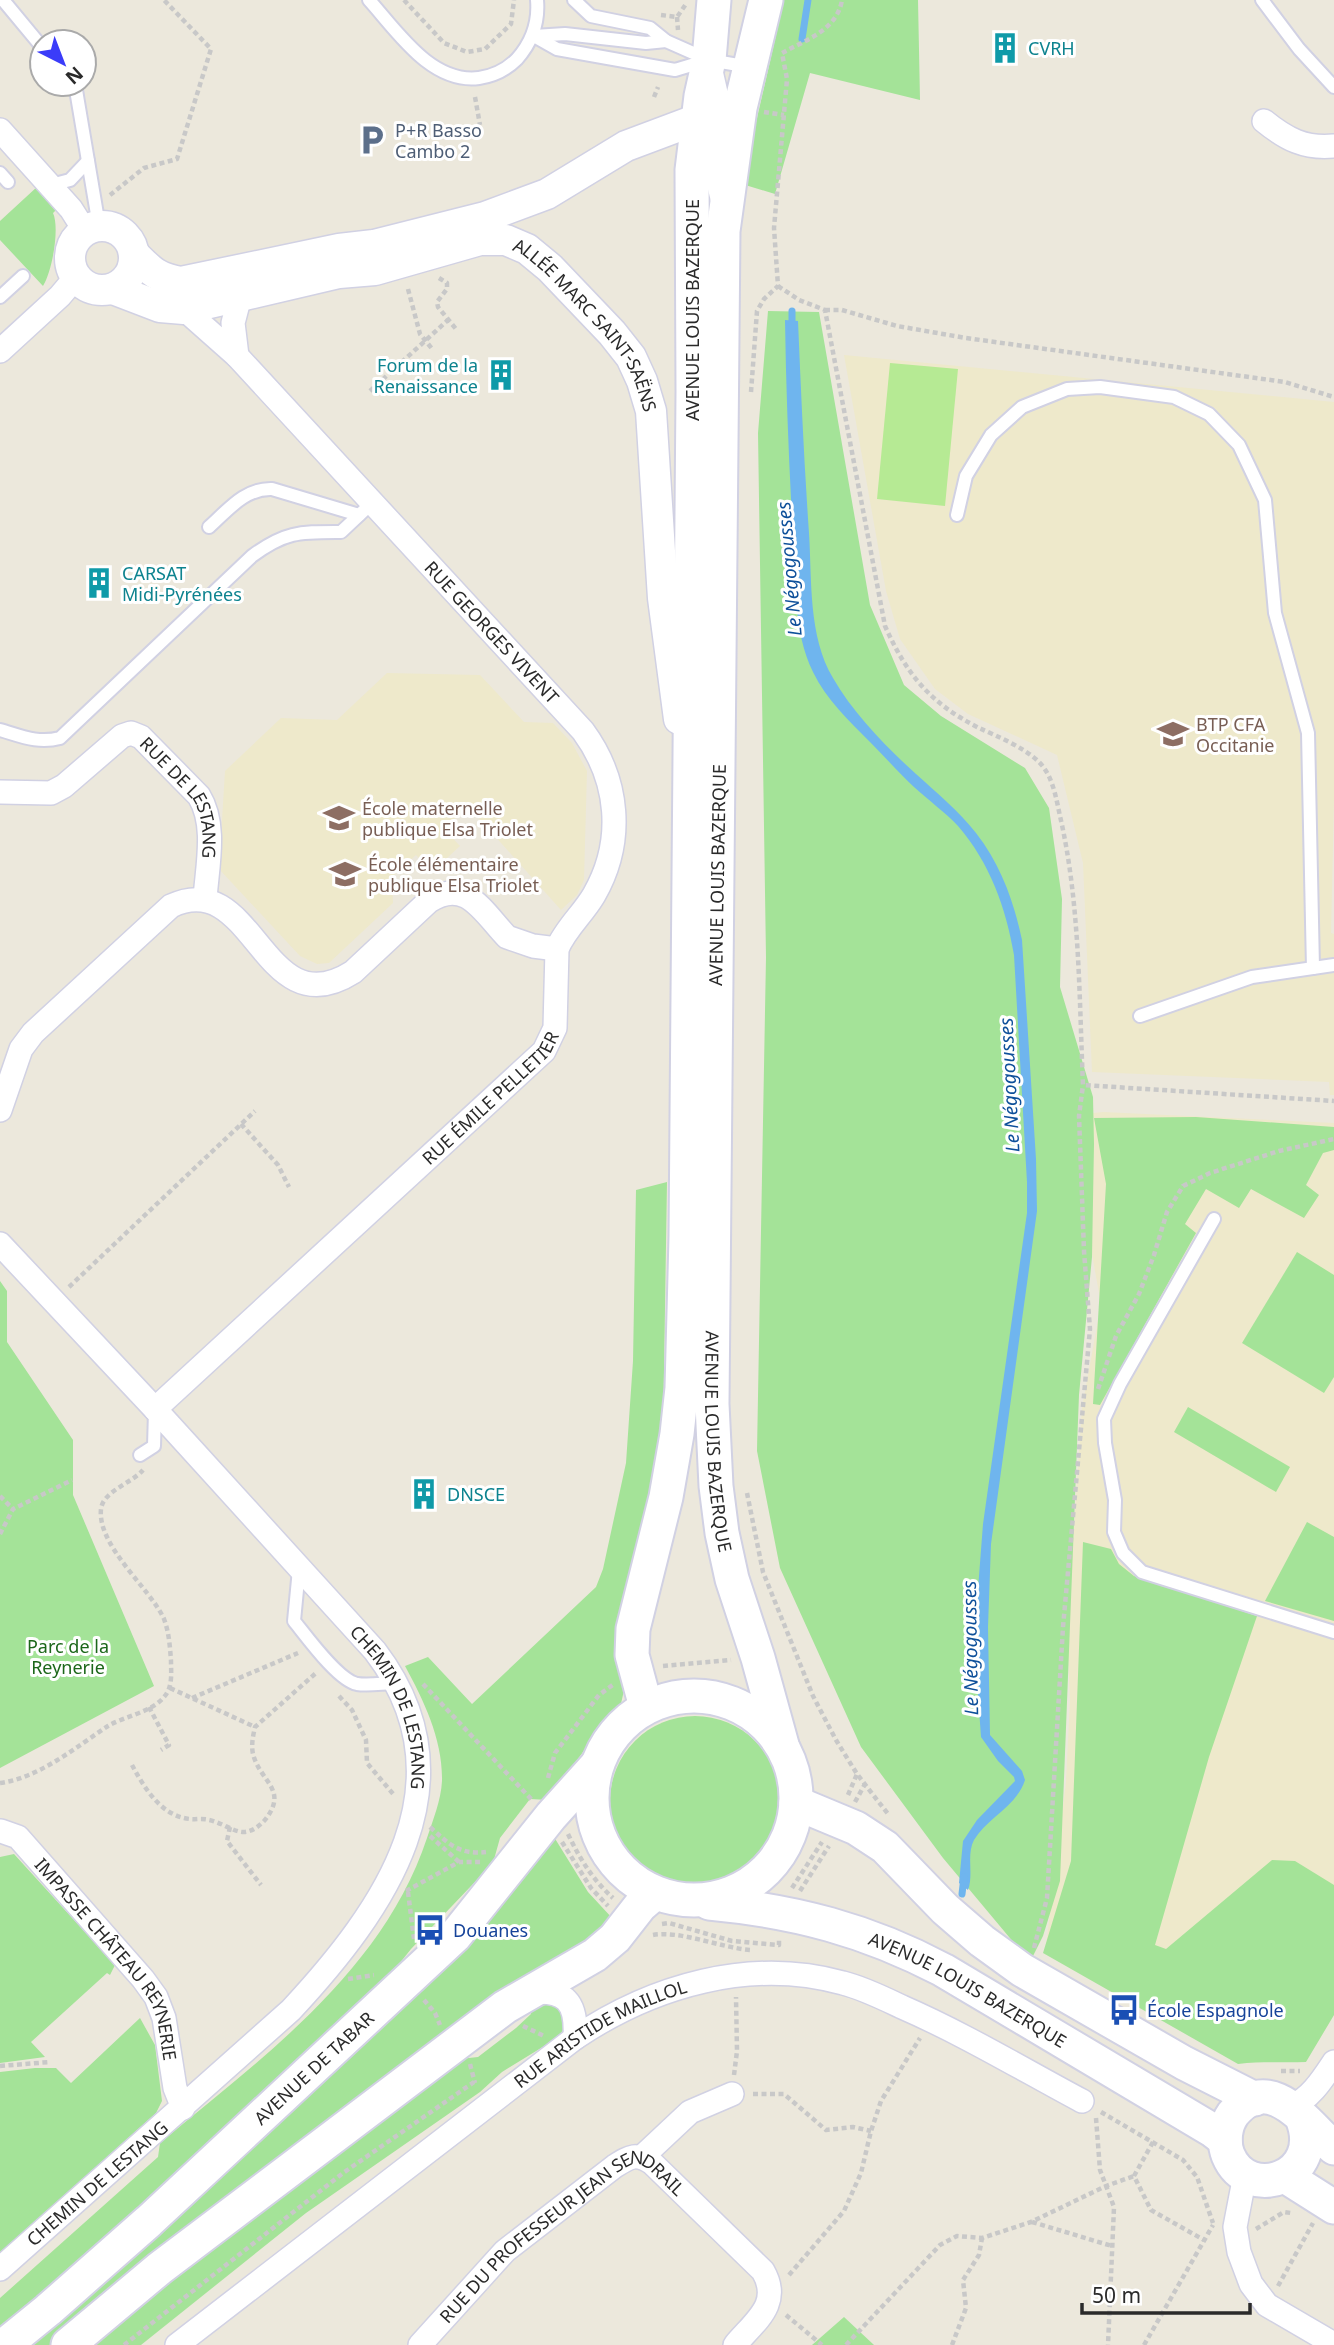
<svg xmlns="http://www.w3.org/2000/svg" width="1334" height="2345" viewBox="0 0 1334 2345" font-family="'Noto Sans',sans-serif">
	<rect width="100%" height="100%" fill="#ece8dc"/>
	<g fill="#eee9cb">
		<polygon points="844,355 1334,402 1334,798 1331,933 1334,934 1334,1095 1330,1095 1329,1082 1092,1072 1083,863 1057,755 968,714 935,689 900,639 886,591"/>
		<polygon points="387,673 480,675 524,722 553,723 572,743 587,771 584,880 577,895 561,910 468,806 444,829 460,846 432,872 416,855 392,877 393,903 329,963 317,964 300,956 219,869 225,771 281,718 337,720"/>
		<polygon points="1103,1112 1334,1123 1334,2015 1305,2062 1285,2062 1045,1954 1066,1782 1070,1700 1067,1633 1082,1408 1101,1304 1088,1232 1084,1114"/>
	</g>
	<g fill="#a4e398">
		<polygon points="784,0 918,0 920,100 810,73 775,194 742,184"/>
		<path d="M38 186 58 208 53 213C60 228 52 272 43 286L0 240V221Z"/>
		<polygon points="768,311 819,312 870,605 904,685 941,716 1025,768 1049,808 1062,899 1060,987 1093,1097 1094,1144 1092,1257 1079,1395 1060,1881 1043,1936 1030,1962 943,1858 861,1747 780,1568 757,1451 766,957 758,433"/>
		<polygon points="1196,1117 1334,1127 1334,1150 1323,1153 1306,1185 1319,1195 1304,1218 1251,1189 1239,1208 1206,1189 1185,1224 1196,1233 1100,1405 1093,1404 1106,1184 1094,1118"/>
		<path d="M667 1182 663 1435 626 1607 615 1634 618 1664 625 1686 620 1708 607 1719 548 1800 530 1799 500 1838 493 1863 411 1949 380 1988 105 2240 0 2329V2298L158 2157 160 2143C263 2057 383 1971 427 1838 433 1820 441 1800 442 1781 443 1740 424 1701 405 1666L428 1657 472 1704 596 1587 603 1569 626 1463 633 1361 636 1190Z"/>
		<polygon points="1297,1252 1334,1275 1334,1377 1324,1393 1242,1343"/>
		<polygon points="0,1281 7,1291 7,1342 73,1440 73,1495 154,1686 0,1768"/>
		<polygon points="1188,1407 1290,1467 1276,1492 1174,1432"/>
		<polygon points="1307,1522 1334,1537 1334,1621 1265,1601"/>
		<path d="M1083 1542 1111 1549 1119 1564 1134 1576 1257 1616 1209 1757 1155 1945 1166 1949 1272 1860 1295 1861 1334 1885V2015L1306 2062C1282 2063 1262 2061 1238 2064L1043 1953 1071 1861Z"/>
		<circle cx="695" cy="1801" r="85"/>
		<polygon points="554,1837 588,1892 613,1919 603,1935 52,2345 23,2345 396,2013 487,1924 531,1863"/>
		<polygon points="14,1854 115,1965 110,1975 107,1973 31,2042 45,2057 0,2063 0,1857"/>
		<polygon points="545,1999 565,2012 565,2026 559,2037 502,2072 480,2092 306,2213 141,2345 88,2345 337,2156 460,2059 478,2057 516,2028 531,2014 531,2003"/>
		<polygon points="140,2018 155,2045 162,2101 156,2113 0,2253 0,2072 35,2068 56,2068 71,2083"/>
		<polygon points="844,2317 874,2345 812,2345"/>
	</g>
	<polygon fill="#b6ea94" points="890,363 958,369 945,506 877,499"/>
	<path fill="#6fb5ee" d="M785 320 798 321C801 392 804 462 809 533 812 580 808 636 833 678 853 713 886 747 916 774 937 793 959 811 976 833 1001 865 1014 902 1022 940L1036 1159 1037 1211 991 1544 988 1627 990 1735 1022 1771 1025 1780C1017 1806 987 1818 974 1840 966 1855 974 1874 968 1890L959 1883 963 1841 977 1820 1015 1781 1014 1777 998 1761 981 1737 978 1695V1589L983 1524 1027 1213V1182L1014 955C1006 908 990 863 958 826 945 812 928 800 914 787 899 773 885 757 870 742 849 721 826 699 813 672 793 631 796 582 793 537 789 464 786 392 785 320Z"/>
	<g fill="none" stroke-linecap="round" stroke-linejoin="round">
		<g stroke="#6fb5ee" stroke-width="7">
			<polyline points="802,39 808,0"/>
			<polyline points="792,330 792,311"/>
			<polyline points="962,1894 964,1877"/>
		</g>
		<defs>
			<g id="service">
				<polyline points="3,0 42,47"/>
				<path d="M369 0C397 31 431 84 479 78 493 76 506 70 517 59 532 42 539 23 537 0"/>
				<polyline points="574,0 591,16 650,28 666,41 709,60 750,67"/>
				<polyline points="1262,0 1299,49 1334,87"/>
				<polyline points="534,36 557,49 675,70 705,61"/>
				<polyline points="534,36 565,34 646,43 666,41"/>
				<polyline points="75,84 99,226"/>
				<polyline points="0,173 8,182"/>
				<polyline points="51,185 70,180 88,161"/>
				<polyline points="0,297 23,276"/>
				<polyline points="957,515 966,476 991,435 1022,407 1067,389 1100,387 1174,397 1209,414 1239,445 1265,500 1275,613 1308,733 1313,968"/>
				<path d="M209 527C228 510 245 488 272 489L359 515"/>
				<path d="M0 730C21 736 38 744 60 738L252 556C286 531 300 532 341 532L372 503"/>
				<polyline points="1140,1016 1252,977 1334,965"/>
				<polyline points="1214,1219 1120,1384 1104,1419 1105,1443 1115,1500 1114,1532 1123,1553 1142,1572 1334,1632"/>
				<polyline points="140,1455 154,1446 155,1411"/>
				<path d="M299 1569 294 1621C307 1637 338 1680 357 1684 369 1686 384 1683 397 1683"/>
			</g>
			<g id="minor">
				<polyline points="711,71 719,106 713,162 722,198"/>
				<path d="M1264 121C1286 139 1305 149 1334 146"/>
				<polyline points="0,130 71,209 85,231"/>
				<polyline points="184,309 237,356 233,323 240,296"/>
				<polyline points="0,351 60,296 76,277"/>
				<path id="s1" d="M0 792 51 793 64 786 122 736 131 733 141 737 199 796C217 825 207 867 205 899"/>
				<path d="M0 1110 21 1049 33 1033 171 906C255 866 262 1030 353 972L429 901C466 877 483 912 507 937L533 946 557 949"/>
				<path id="s2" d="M0 1244 155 1409 375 1651C475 1782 384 1910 291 2010L0 2269"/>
				<path id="s3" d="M155 1409 544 1051 555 1028 557 949C565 929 583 914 594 895 625 841 619 780 583 731L237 356"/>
				<path id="s4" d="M1 1831 18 1837 143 1979 156 1997 164 2018 175 2088 183 2108"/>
				<path d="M529 1993C566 1989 577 2002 575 2038"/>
				<path d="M1291 2106C1310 2100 1324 2077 1334 2062"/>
				<polyline points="642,2157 690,2112 732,2094"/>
				<polyline points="1245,2175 1235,2227 1239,2252 1251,2284 1267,2305 1334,2344"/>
				<path id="s5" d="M177 2345 575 2038C652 1986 750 1957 843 1983 863 1988 883 1998 902 2007 964 2034 1022 2069 1082 2101"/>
				<path id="s6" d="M420 2345 505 2251 615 2166C631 2156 636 2153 652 2163L763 2271C782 2304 755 2321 735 2345"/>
			</g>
			<g id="tertiary">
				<circle cx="102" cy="258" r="32"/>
				<path d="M134 254C151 271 157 278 181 282L339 249 374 245 485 217 547 194 626 146 698 119"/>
				<path id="s7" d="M113 289 160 307 184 309 339 273 375 270 480 240H506L527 249 550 268 612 333 631 357 642 381 651 411 663 598 679 719"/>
			</g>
			<g id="secondary">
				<path id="s8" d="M766 0 740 108 723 231 712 1404 716 1486 722 1533 732 1579 758 1658 782 1745"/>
				<circle cx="694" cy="1798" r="102"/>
				<polyline points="646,1707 632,1655 633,1629 666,1497 677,1434 682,1388 686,1237 693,392 692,170 701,96 709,60 714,0"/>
				<polyline points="796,1803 856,1828 885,1847 945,1909 982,1941 1022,1970 1184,2063 1255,2099"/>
				<path id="s9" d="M709 1903C795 1911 867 1930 943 1970L1212 2130 1225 2140"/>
				<path d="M1302 2118C1326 2177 1248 2204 1228 2155 1223 2142 1225 2125 1233 2114 1270 2068 1308 2126 1334 2148"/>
				<polyline points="1285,2176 1334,2207"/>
				<path id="s10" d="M5 2345 48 2310 149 2221 455 1936 551 1816 596 1766"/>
				<polyline points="68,2345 160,2268 505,2007 595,1955 615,1938 640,1906 654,1894"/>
			</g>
		</defs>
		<use href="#service" stroke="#d1d1e3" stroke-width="16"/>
		<use href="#minor" stroke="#d1d1e3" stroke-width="26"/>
		<use href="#tertiary" stroke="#d1d1e3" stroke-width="33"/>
		<use href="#secondary" stroke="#d1d1e3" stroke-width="37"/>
		<g stroke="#c8c8c8" stroke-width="4.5" stroke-dasharray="5 3.5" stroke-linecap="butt">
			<polyline points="404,0 444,43 467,52 485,49 511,24 514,0"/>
			<polyline points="661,15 677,17 686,4"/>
			<polyline points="677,17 678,30"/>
			<polyline points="475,97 480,125"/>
			<polyline points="654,97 658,87"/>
			<polyline points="764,112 784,115"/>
			<polyline points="110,195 144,168 177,159 211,49 164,0"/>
			<polyline points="439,278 447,283 447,289 437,302 438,307 456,329"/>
			<path d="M778 286 799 300 825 310 885 626C907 675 930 703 979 728 997 736 1025 748 1039 762 1053 776 1056 798 1060 816 1080 903 1079 995 1083 1085L1334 1101"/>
			<polyline points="825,310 842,310 897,326 966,338 1285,382 1334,397"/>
			<polyline points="370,391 448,320"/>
			<path d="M751 392 757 311 764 299 778 286 774 228 787 79 782 53C806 40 837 30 842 0"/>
			<polyline points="241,1124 278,1165 289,1187"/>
			<polyline points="69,1287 255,1111"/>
			<polyline points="1098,1389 1116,1336 1139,1294 1154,1255 1167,1212 1183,1186 1210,1173 1279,1151 1334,1139"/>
			<polyline points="747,1493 763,1572 813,1696 836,1740 857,1774 888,1814"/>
			<polyline points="0,1496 13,1509"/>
			<polyline points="0,1534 13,1509 72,1480"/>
			<polyline points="663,1666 731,1660"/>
			<polyline points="423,1684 532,1800"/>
			<polyline points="170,1688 255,1727"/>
			<polyline points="339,1696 352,1710 366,1740 367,1763 394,1795"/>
			<polyline points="192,1698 298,1653"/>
			<polyline points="149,1707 169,1745 161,1750"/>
			<path d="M132 1765C146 1791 165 1822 199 1819 218 1818 232 1833 245 1832 253 1831 259 1826 264 1821 290 1790 260 1782 253 1754 251 1745 253 1736 255 1727L316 1673"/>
			<polyline points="548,1778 555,1753 599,1695 614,1684"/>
			<path d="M0 1783C39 1778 76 1747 108 1726 125 1716 152 1712 164 1697 173 1687 171 1673 171 1661 170 1647 169 1632 164 1619 150 1588 97 1546 101 1509 103 1491 132 1483 143 1470"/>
			<polyline points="848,1795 857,1774"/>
			<polyline points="855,1802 865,1784"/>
			<polyline points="230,1827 227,1841 261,1885"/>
			<path d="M430 1827C449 1844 459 1855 486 1852"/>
			<path d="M568 1834C580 1859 592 1879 613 1898"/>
			<polyline points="430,1836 459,1862"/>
			<polyline points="562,1842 591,1888 608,1906"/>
			<polyline points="792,1888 822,1842"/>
			<polyline points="406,1891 459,1862 480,1862"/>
			<polyline points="800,1891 829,1846"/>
			<polyline points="408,1892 414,1939"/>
			<polyline points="662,1924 669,1923 732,1941 779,1945 779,1940"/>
			<path d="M653 1935C680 1930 721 1948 751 1950"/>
			<polyline points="1034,1948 1047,1898 1063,1627 1090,1329 1084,1251 1079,1116 1083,1085"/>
			<polyline points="348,1979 374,1975"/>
			<polyline points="424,2000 435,2013 440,2025"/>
			<polyline points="523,2026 544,2036"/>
			<polyline points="470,2064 475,2083"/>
			<polyline points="0,2066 50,2062"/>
			<polyline points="1281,2071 1300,2071"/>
			<polyline points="734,2075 737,2051 736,1997"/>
			<polyline points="753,2094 784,2094 826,2130 853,2127 871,2131"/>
			<polyline points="1101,2112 1183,2160 1197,2177 1213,2223"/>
			<polyline points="1096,2118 1100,2170 1114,2207 1108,2345"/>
			<polyline points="1153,2142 1134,2176 1151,2210 1204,2240"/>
			<polyline points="1032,2222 1112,2246"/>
			<polyline points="1256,2229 1284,2212 1291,2213"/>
			<polyline points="789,2275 844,2211 861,2173 871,2131 881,2101 920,2038"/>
			<polyline points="1278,2286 1313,2223"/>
			<polyline points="786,2315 822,2345"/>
			<polyline points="124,2345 343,2173 474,2082"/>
			<polyline points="846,2345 940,2245 957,2236 982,2238 1031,2222 1106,2186 1134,2176"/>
			<polyline points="952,2345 966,2308 963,2280 979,2255 982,2238"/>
			<polyline points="1144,2345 1213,2225"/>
		</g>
		<use href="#service" stroke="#fff" stroke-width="12"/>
		<use href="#minor" stroke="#fff" stroke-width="23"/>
		<use href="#tertiary" stroke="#fff" stroke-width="30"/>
		<use href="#secondary" stroke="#fff" stroke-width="33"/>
		<polyline stroke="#c8c8c8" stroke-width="4.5" stroke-dasharray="5 3.5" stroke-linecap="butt" points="408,289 420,334 433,350"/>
	</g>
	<defs>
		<symbol id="building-bare" viewBox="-9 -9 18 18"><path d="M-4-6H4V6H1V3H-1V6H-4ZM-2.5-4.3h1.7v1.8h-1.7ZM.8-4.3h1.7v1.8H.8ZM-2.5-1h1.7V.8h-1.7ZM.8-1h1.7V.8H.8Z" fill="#0f9aa8" stroke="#fff" stroke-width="2.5" paint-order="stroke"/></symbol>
		<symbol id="parking-bare" viewBox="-9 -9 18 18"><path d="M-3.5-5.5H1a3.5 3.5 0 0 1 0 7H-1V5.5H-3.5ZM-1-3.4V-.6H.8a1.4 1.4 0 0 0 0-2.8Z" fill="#5c6f8a" stroke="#fff" stroke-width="2.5" paint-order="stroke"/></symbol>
		<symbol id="university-bare" viewBox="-9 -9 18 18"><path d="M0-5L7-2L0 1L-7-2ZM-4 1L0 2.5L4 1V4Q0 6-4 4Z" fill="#8d6e63" stroke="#fff" stroke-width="2.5" paint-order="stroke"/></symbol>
		<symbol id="school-bare" viewBox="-9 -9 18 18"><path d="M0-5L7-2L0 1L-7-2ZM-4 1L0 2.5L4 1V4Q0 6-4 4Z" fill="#8d6e63" stroke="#fff" stroke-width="2.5" paint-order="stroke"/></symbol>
		<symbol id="bus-bare" viewBox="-9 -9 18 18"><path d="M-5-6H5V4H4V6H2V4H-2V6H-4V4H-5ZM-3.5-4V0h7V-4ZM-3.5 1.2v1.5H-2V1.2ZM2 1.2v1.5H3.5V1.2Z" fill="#1a4fb4" stroke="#fff" stroke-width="2.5" paint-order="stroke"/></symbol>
	</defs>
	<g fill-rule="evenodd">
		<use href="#building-bare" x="983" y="26" width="44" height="44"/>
		<use href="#parking-bare" x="350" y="118" width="44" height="44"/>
		<use href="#building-bare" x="479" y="353" width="44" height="44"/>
		<use href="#building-bare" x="77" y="561" width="44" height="44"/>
		<use href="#university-bare" x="1151" y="712" width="44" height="44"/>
		<use href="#school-bare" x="317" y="796" width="44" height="44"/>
		<use href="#school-bare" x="323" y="852" width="44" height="44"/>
		<use href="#building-bare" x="402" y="1472" width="44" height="44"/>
		<use href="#bus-bare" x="408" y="1908" width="44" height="44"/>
		<use href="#bus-bare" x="1102" y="1988" width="44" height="44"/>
	</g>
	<g text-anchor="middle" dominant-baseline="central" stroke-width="6" stroke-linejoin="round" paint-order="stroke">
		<g font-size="18" fill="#0d838f" stroke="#fff" text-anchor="start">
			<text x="1028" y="48">CVRH</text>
			<text x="478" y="365" text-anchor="end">Forum de la<tspan x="478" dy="21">Renaissance</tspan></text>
			<text x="122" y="573">CARSAT<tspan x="122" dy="21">Midi-Pyrénées</tspan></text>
			<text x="447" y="1494">DNSCE</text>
		</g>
		<g font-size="18" fill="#4e5e75" stroke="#fff" text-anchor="start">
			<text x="395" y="130">P+R Basso<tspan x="395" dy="21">Cambo 2</tspan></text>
		</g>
		<g font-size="18" fill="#2a2a2a" stroke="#fff">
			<text transform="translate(692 310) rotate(-90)">AVENUE LOUIS BAZERQUE</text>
			<text stroke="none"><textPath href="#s7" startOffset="525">ALLÉE MARC SAINT-SAËNS</textPath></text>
			<text transform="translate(492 632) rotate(47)">RUE GEORGES VIVENT</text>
			<text stroke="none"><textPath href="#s1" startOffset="238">RUE DE LESTANG</textPath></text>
			<text transform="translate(717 875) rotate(-89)">AVENUE LOUIS BAZERQUE</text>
			<text stroke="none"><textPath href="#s3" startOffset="458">RUE ÉMILE PELLETIER</textPath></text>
			<text stroke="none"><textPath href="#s8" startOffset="1446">AVENUE LOUIS BAZERQUE</textPath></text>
			<text stroke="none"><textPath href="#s2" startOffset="612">CHEMIN DE LESTANG</textPath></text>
			<text stroke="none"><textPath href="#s4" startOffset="172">IMPASSE CHÂTEAU REYNERIE</textPath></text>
			<text stroke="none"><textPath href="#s9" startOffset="276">AVENUE LOUIS BAZERQUE</textPath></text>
			<text stroke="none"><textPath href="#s5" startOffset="527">RUE ARISTIDE MAILLOL</textPath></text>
			<text stroke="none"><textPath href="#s10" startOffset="415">AVENUE DE TABAR</textPath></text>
			<text transform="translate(97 2183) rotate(-41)">CHEMIN DE LESTANG</text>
			<text stroke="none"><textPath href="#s6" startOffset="191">RUE DU PROFESSEUR JEAN SENDRAIL</textPath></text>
		</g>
		<g font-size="18" fill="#785e54" stroke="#fff" text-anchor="start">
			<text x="1196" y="724">BTP CFA<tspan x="1196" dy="21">Occitanie</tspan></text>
			<text x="362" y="808">École maternelle<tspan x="362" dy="21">publique Elsa Triolet</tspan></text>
			<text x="368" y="864">École élémentaire<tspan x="368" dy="21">publique Elsa Triolet</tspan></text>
		</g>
		<g font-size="18" fill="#1c671a" stroke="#fff">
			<text x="68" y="1646">Parc de la<tspan x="68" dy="21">Reynerie</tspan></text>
		</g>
		<g font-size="18" fill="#164399" stroke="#fff" text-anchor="start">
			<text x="453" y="1930">Douanes</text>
			<text x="1147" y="2010">École Espagnole</text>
		</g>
		<g font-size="19" font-style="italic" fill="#0e509a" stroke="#fff">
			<text transform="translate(789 569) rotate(-95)">Le Négogousses</text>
			<text transform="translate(1009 1085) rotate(-93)">Le Négogousses</text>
			<text transform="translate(970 1648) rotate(-91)">Le Négogousses</text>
		</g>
	</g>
	<g transform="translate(63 63) rotate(138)"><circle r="33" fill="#ffffff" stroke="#aaaaaa" stroke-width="2"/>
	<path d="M0-5L12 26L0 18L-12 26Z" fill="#3b3cf9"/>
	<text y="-10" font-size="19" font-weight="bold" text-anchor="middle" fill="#2a2a2a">N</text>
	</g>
	<path d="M1082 2303v10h168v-10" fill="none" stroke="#2a2a2a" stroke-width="3.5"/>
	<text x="1092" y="2303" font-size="21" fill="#2a2a2a" stroke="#ffffff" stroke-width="5" paint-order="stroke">50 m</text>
</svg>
